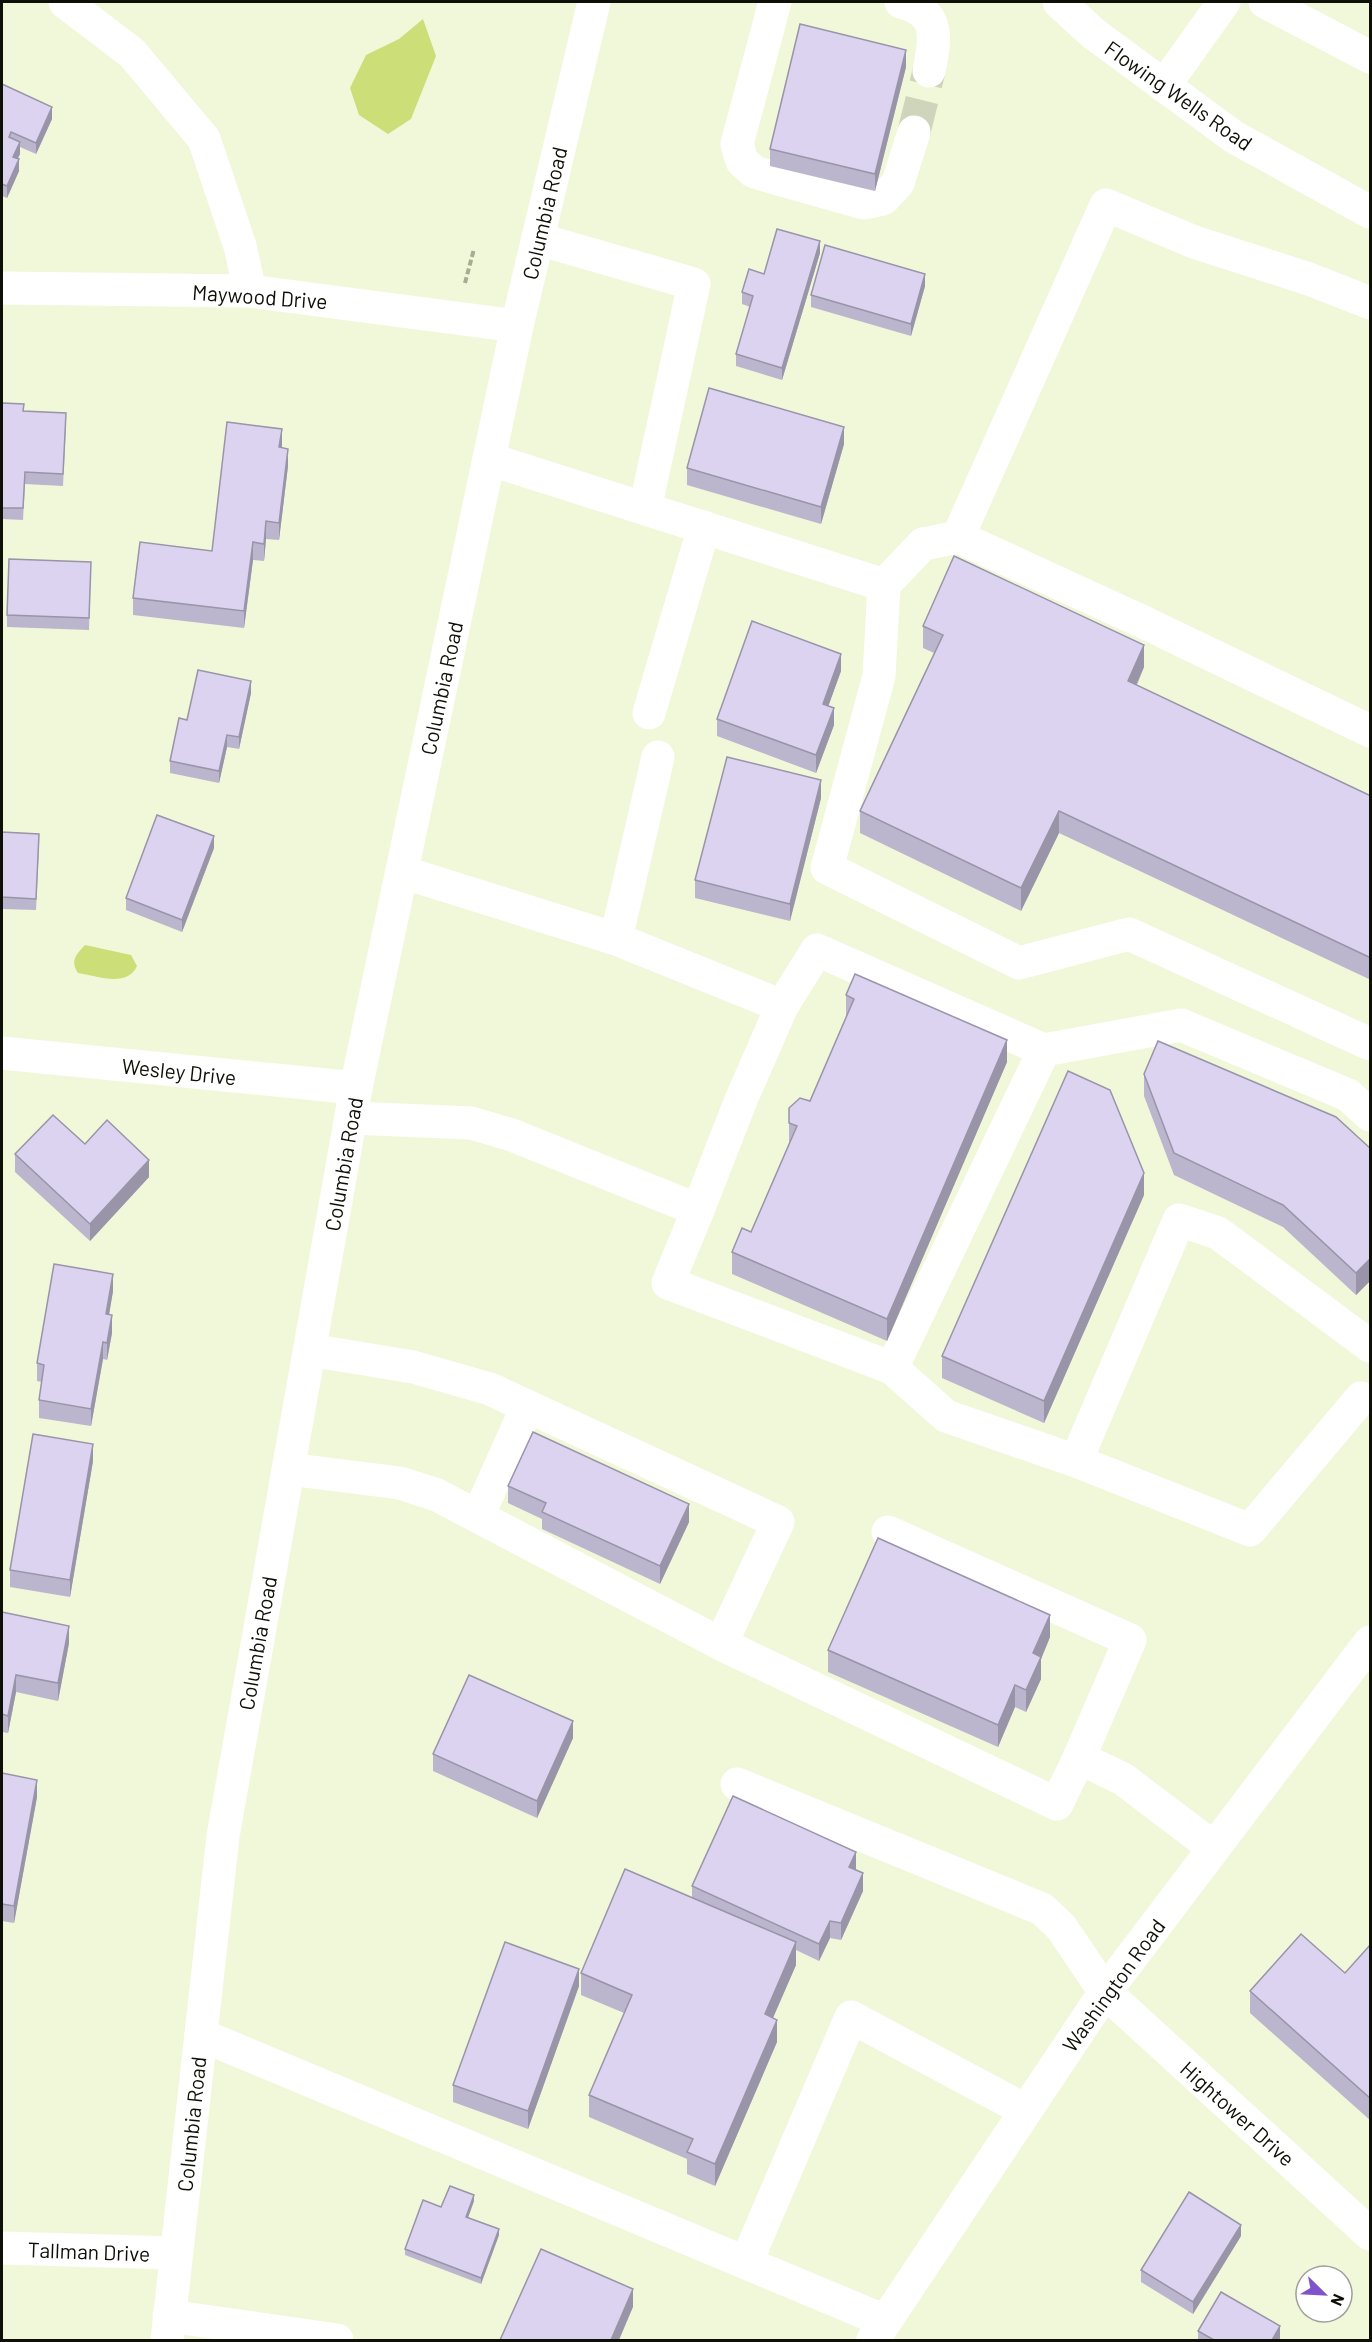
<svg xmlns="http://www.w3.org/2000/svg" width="1372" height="2342" viewBox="0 0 1372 2342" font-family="Barlow,sans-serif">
	<rect width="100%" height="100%" fill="#f1f8da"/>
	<g fill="#cbde78">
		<polygon points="423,19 436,56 411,119 388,134 359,115 350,88 366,55 399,39"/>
		<path d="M85 945 131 955 137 966C127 988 97 976 78 973 70 960 76 955 85 945Z"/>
	</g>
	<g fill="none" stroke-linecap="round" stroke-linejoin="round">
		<polyline stroke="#cfd5ba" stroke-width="33" stroke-dasharray="33 16" stroke-linecap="butt" points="914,132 929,71"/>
		<polyline stroke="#a7ac95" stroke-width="4" stroke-dasharray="6 3" stroke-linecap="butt" points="465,283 474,249"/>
		<g stroke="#fff" stroke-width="33">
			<polyline points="65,2 132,53 204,139 240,246 250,291"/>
			<polyline points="775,2 737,144 742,161 754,172 863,203 883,199 898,183 914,132"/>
			<path d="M901 2C940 12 936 37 929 71"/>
			<polyline points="1265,2 1370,57"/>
			<polyline points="1164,86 1224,2"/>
			<polyline points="538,239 694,284 645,509"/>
			<polyline points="2,288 250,291 517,326"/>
			<polyline points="489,459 884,585 923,544 958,537 1139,620 1370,731"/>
			<polyline points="958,537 1106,205 1194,242 1309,279 1370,303"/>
			<polyline points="884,585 879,676 827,868 1019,963 1129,934 1370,1044"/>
			<polyline points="649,713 704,527"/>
			<polyline points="616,939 658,757"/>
			<polyline points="1044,1050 1181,1025 1348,1095 1370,1115"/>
			<polyline points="2,1053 356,1088"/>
			<polyline points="351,1118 471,1123 512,1135 698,1210 741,1100 782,1006 616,939 402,872"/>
			<polyline points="698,1210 668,1283 892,1368 1044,1050 817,950 782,1006"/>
			<polyline points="310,1350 413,1367 490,1389 778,1522 721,1644"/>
			<polyline points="892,1368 946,1416 1076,1461 1179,1220 1218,1233 1370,1346"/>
			<polyline points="1076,1461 1250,1530 1361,1398"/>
			<polyline points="288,1469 400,1483 437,1495 721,1644 1057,1804 1079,1758 1123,1779 1214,1848"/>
			<polyline points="478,1516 527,1407"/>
			<polyline points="888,1532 1130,1640 1079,1758"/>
			<polyline points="737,1784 1042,1909 1061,1927 1105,1992 1370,2234"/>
			<polyline points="201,2035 885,2321"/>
			<polyline points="2,2248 176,2253"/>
			<polyline points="746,2263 851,2017 1025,2110"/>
			<polyline points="169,2316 337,2340"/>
		</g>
		<g stroke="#fff" stroke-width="33">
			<polyline points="1059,2 1094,34 1234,137 1370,212"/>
			<polyline points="167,2340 223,1836 356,1088 517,326 594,2"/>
			<polyline points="873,2340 1105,1992 1370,1642"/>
		</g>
	</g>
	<g fill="#bcb5ce">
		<polygon points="906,67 875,191 770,166 770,149"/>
		<polygon points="2,84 52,119 36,154 20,147 20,154 18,158 19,171 7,198 2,196"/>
		<polygon points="820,253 782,380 736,366 736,354 750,307 742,304 742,292 764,274"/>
		<polygon points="925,286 911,336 811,307 811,295"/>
		<polygon points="2,403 66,425 63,486 25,484 23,520 2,519"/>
		<polygon points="844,444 821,524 687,485 687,468"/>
		<polygon points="282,448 288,466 279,540 266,539 264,561 253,560 244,628 133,615 133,598 212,551"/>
		<polygon points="91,562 89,630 7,627 7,615"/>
		<polygon points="923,626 1144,667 1137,685 1371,796 1371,980 1059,833 1021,911 860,833 860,811 934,653 923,648"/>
		<polygon points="841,671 828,706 834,725 816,773 717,736 717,719"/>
		<polygon points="251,693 239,749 227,747 219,783 170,773 170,761 187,720"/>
		<polygon points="821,798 790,921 695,898 695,880"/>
		<polygon points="2,832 39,846 36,910 2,909"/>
		<polygon points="214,848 182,932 126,910 126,898"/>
		<polygon points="846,995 1007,1062 887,1341 732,1274 732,1252 751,1232 789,1143 789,1108 810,1101 846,1017"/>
		<polygon points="1144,1074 1371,1149 1371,1280 1356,1295 1283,1227 1174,1175 1144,1096"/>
		<polygon points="85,1144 149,1177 90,1241 15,1172 15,1154"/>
		<polygon points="1144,1195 1044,1423 942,1378 942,1356"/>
		<polygon points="113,1291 109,1315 112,1333 107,1360 103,1359 91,1426 39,1418 39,1400 42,1382 37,1381 37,1363"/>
		<polygon points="93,1461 70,1597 10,1587 10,1570"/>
		<polygon points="508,1486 689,1522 660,1584 542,1529 542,1519 508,1503"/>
		<polygon points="2,1612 69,1643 58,1701 16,1692 8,1733 2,1732"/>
		<polygon points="1050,1637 1041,1659 1041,1679 1026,1712 1015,1707 998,1747 828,1672 828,1650"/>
		<polygon points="573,1738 537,1818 433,1771 433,1754"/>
		<polygon points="2,1773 37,1797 14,1923 2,1921"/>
		<polygon points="856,1869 863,1891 841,1940 830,1938 819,1961 796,1950 796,1965 773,2018 777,2042 715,2186 687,2174 687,2159 589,2117 589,2095 624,2013 581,1995 581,1973 692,1898 692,1886"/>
		<polygon points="1371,1944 1371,2121 1250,2013 1250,1991 1345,1973"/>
		<polygon points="579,1986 528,2129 453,2102 453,2085"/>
		<polygon points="474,2201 468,2218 499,2235 481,2284 405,2255 405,2249 441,2207"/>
		<polygon points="1241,2236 1193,2314 1141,2282 1141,2270"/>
		<polygon points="1198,2331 1280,2338 1279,2340 1198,2340"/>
	</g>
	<g fill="#9994a8">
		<polygon points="906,50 906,67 875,191 875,174"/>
		<polygon points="52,107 52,119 36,154 36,143"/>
		<polygon points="20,142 20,154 13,168 13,157"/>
		<polygon points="19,159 19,171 7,198 7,186"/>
		<polygon points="820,241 820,253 782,380 782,368"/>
		<polygon points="925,274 925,286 911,336 911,324"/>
		<polygon points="844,427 844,444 821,524 821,507"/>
		<polygon points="282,429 282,446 279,465 279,447"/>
		<polygon points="288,449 288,466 279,540 279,523"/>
		<polygon points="266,521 266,539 264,561 264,544"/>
		<polygon points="253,542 253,560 244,628 244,611"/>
		<polygon points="1144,645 1144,667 1128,703 1128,681"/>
		<polygon points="841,654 841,671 823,721 823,704"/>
		<polygon points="251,681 251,693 239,749 239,737"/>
		<polygon points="834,708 834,725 816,773 816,755"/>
		<polygon points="227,735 227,747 219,783 219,771"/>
		<polygon points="821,780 821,798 790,921 790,904"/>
		<polygon points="1059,811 1059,833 1021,911 1021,888"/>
		<polygon points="214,836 214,848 182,932 182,920"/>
		<polygon points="1007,1040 1007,1062 887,1341 887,1319"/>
		<polygon points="149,1160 149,1177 90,1241 90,1224"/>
		<polygon points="1144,1173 1144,1195 1044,1423 1044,1401"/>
		<polygon points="1371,1258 1371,1280 1356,1295 1356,1273"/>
		<polygon points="113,1274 113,1291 106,1332 106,1314"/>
		<polygon points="112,1315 112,1333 107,1360 107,1343"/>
		<polygon points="103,1342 103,1359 91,1426 91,1409"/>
		<polygon points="93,1444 93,1461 70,1597 70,1580"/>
		<polygon points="689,1504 689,1522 660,1584 660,1566"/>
		<polygon points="1050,1615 1050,1637 1041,1659 1041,1679 1026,1712 1026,1690 1033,1653"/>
		<polygon points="69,1626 69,1643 58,1701 58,1683"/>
		<polygon points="16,1675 16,1692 8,1733 8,1716"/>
		<polygon points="1015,1685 1015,1707 998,1747 998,1725"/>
		<polygon points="573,1721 573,1738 537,1818 537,1801"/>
		<polygon points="37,1780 37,1797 14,1923 14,1906"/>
		<polygon points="856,1852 856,1869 849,1884 849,1867"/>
		<polygon points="863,1873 863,1891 841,1940 841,1923"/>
		<polygon points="830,1921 830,1938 819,1961 819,1944"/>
		<polygon points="796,1942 796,1965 765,2036 765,2014"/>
		<polygon points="579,1969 579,1986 528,2129 528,2111"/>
		<polygon points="777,2020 777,2042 715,2186 715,2164"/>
		<polygon points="474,2195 474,2201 466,2223 466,2217"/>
		<polygon points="1241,2225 1241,2236 1193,2314 1193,2302"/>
		<polygon points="499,2229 499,2235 481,2284 481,2278"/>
		<polygon points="633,2289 633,2307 619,2340 611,2340"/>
		<polygon points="1280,2326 1280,2338 1279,2340 1272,2340"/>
	</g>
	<g fill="#dbd3f0" stroke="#9994a8" stroke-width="1.5">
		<polygon points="800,24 906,50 875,174 770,149"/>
		<polygon points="2,84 52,107 36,143 11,132 9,137 20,142 13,157 19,159 7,186 2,184"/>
		<polygon points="777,229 820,241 782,368 736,354 753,296 742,292 749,269 764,274"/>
		<polygon points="825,245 925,274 911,324 811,295"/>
		<polygon points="709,388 844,427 821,507 687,468"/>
		<polygon points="2,403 24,404 23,411 66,413 63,474 25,472 23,508 2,508"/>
		<polygon points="227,422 282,429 279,447 288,449 279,523 266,521 264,544 253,542 244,611 133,598 140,542 212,551"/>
		<polygon points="954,556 1144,645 1128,681 1371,796 1371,958 1059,811 1021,888 860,811 943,635 923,626"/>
		<polygon points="9,559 91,562 89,618 7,615"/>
		<polygon points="752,621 841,654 823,704 834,708 816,755 717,719"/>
		<polygon points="198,670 251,681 239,737 227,735 219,771 170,761 179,718 187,720"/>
		<polygon points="727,757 821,780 790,904 695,880"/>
		<polygon points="157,815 214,836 182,920 126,898"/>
		<polygon points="2,832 39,834 36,899 2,897"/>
		<polygon points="855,974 1007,1040 887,1319 732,1252 742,1228 751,1232 797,1126 789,1123 789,1108 800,1098 810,1101 854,999 846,995"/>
		<polygon points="1158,1041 1336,1117 1371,1149 1371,1258 1356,1273 1283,1205 1174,1153 1144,1074"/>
		<polygon points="1068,1071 1110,1090 1144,1173 1044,1401 942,1356"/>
		<polygon points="53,1115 85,1144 107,1120 149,1160 90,1224 15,1154"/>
		<polygon points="54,1264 113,1274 106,1314 112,1315 107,1343 103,1342 91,1409 39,1400 44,1365 37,1363"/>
		<polygon points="533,1432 689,1504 660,1566 542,1512 546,1503 508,1486"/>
		<polygon points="33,1434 93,1444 70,1580 10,1570"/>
		<polygon points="878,1538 1050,1615 1033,1653 1041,1657 1026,1690 1015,1685 998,1725 828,1650"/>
		<polygon points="2,1612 69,1626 58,1683 16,1675 8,1716 2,1714"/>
		<polygon points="469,1675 573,1721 537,1801 433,1754"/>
		<polygon points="2,1773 37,1780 14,1906 2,1904"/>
		<polygon points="733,1796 856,1852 849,1867 863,1873 841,1923 830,1921 819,1944 692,1886"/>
		<polygon points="625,1869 796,1942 765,2014 777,2020 715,2164 687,2152 693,2139 589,2095 632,1995 581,1973"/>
		<polygon points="1301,1934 1345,1973 1371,1944 1371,2099 1250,1991"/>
		<polygon points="505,1942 579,1969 528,2111 453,2085"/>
		<polygon points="450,2186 474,2195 466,2217 499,2229 481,2278 405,2249 423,2200 441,2207"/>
		<polygon points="1189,2192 1241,2225 1193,2302 1141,2270"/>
		<polygon points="541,2249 633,2289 611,2340 500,2340"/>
		<polygon points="1221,2292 1280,2326 1272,2340 1214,2340 1198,2331"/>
	</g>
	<g text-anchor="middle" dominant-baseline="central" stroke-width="4.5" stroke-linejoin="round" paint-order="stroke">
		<g font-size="21" fill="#0e1007" stroke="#fff">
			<text transform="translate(1179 95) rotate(35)">Flowing Wells Road</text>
			<text transform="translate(544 213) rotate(-77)">Columbia Road</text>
			<text transform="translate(260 296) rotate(4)">Maywood Drive</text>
			<text transform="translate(441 688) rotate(-78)">Columbia Road</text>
			<text transform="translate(179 1071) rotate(6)">Wesley Drive</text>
			<text transform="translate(343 1164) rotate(-80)">Columbia Road</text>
			<text transform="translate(257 1643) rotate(-80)">Columbia Road</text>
			<text transform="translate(1113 1985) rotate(-54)">Washington Road</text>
			<text transform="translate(1238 2113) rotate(42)">Hightower Drive</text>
			<text transform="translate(191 2124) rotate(-84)">Columbia Road</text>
			<text transform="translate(89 2251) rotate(2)">Tallman Drive</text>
		</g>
	</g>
	<rect width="1372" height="2342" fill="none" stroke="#0e1007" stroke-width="6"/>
	<g transform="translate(1324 2294) rotate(114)"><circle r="28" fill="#ffffff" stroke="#9f9f9c" stroke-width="1.5"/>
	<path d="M0-4.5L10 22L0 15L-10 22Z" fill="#8052cb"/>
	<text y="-9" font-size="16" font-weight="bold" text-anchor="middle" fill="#0e1007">N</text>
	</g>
</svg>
